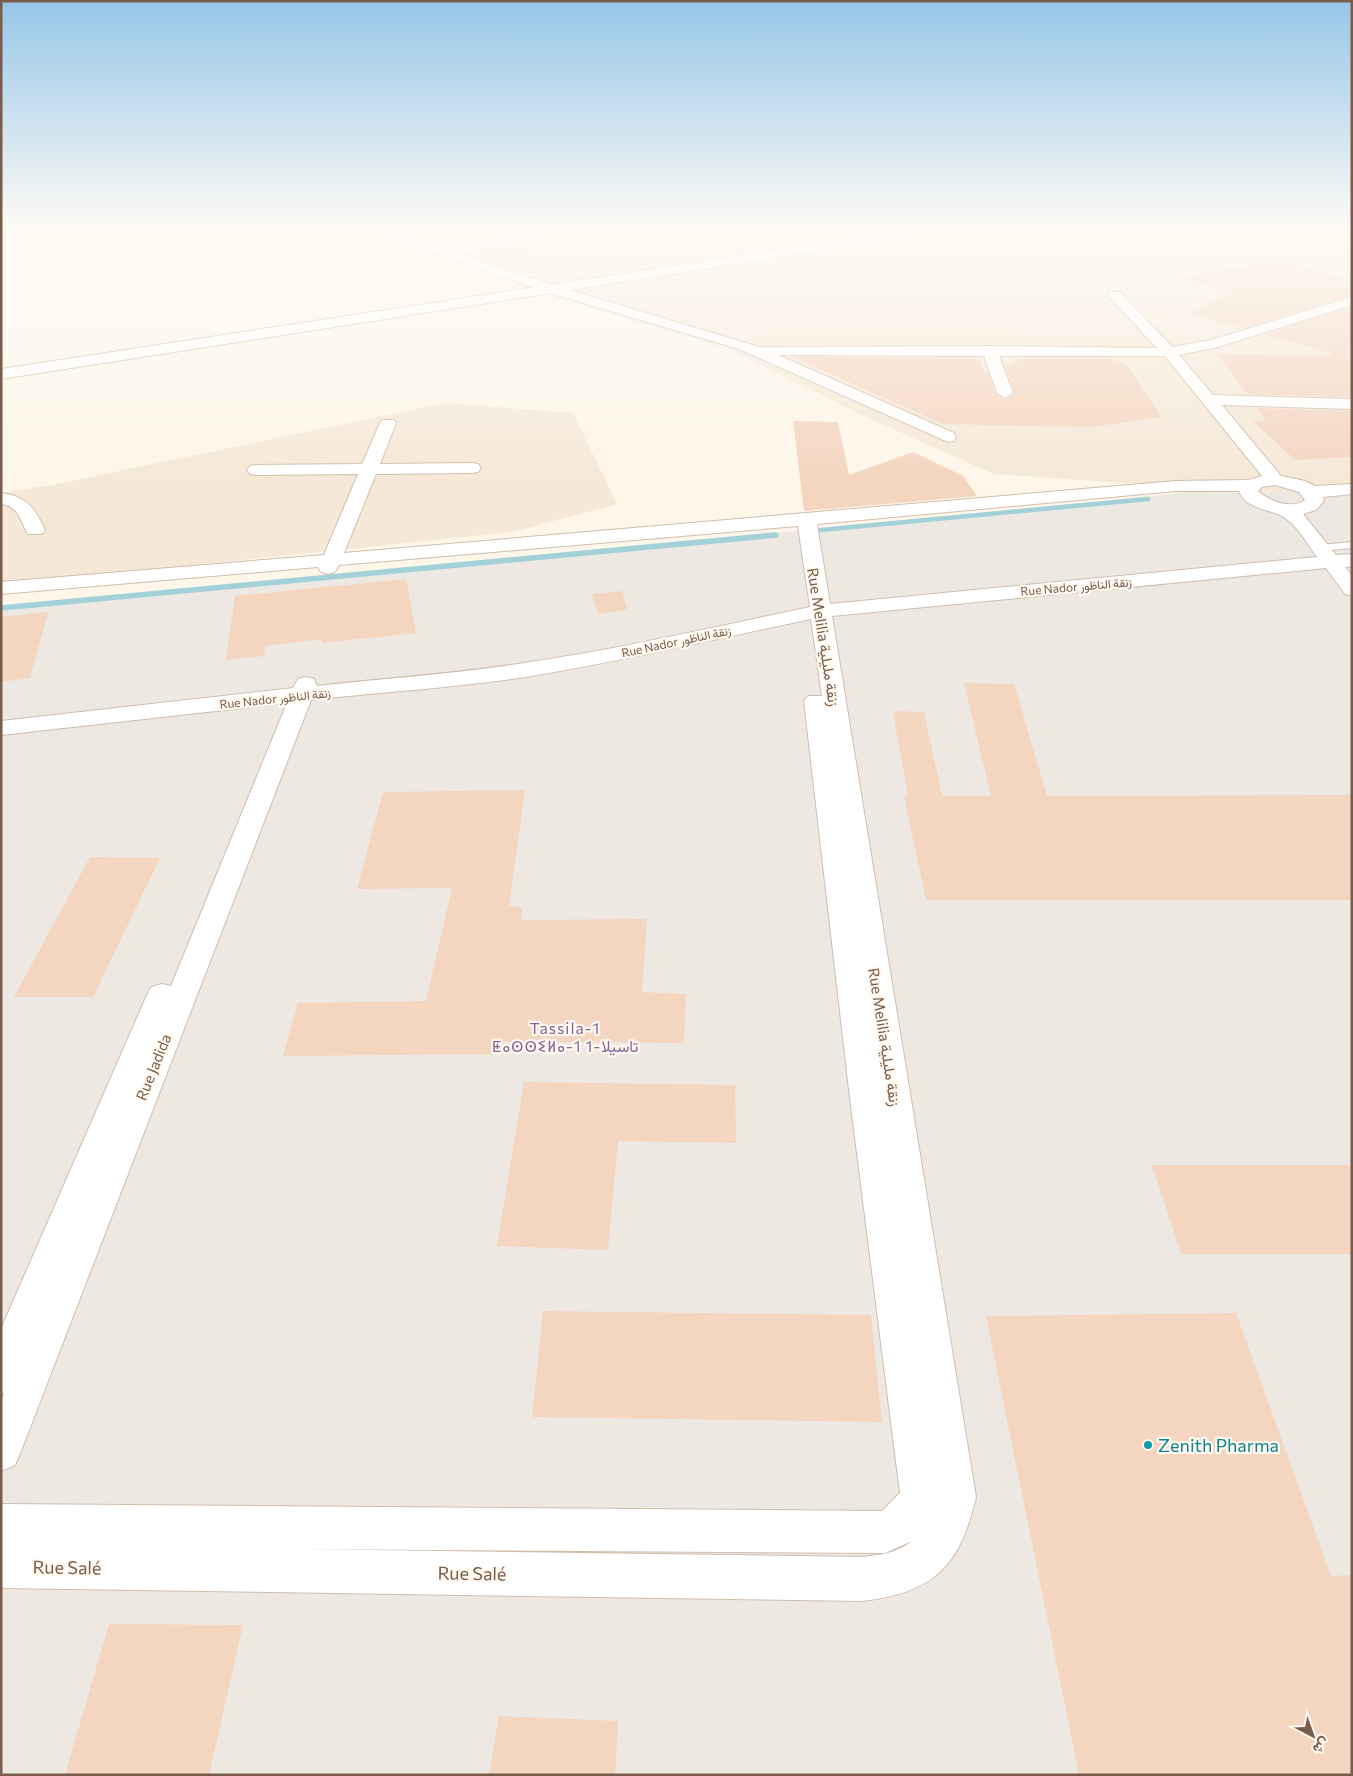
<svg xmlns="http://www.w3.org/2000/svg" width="1353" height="1776" viewBox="0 0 1353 1776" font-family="Commissioner,Vazirmatn,'Noto Sans Tifinagh',sans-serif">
	<rect width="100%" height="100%" fill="#fdf6e9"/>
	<g fill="#f5e8d7">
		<polygon points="380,231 1352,231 1352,488 1279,492 1183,493 1171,486 994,474 870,419 729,349 563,300"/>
		<polygon points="445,403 573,413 617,504 512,532 1,585 1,493 57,484"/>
	</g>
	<polygon fill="#eee8e2" points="1352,488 1352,1775 1,1775 1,608 1183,493 1279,492"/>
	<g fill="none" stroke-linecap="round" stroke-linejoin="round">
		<polyline stroke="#a2d1da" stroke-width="4.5" points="821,530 1148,499"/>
		<polyline stroke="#a2d1da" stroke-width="5.5" points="1,608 776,535"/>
	</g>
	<g fill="#f3d5c0">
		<polygon points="472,231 518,231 454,245 437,239"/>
		<polygon points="549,231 581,231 582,238 495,261 474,253 545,236"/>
		<polygon points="1281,260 1352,282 1352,295 1244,328 1189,313 1231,294 1180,277"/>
		<polygon points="1352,307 1352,397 1247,394 1217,354 1330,356 1331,353 1265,334"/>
		<polygon points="792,357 975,358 979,359 985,374 988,373 995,394 1004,400 1015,394 1005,366 1024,358 1108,358 1126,364 1161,417 1091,427 943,424"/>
		<polygon points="1257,408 1352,411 1352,457 1295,460 1253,421 1266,421"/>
		<polygon points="793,421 838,422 849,475 913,452 963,476 977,496 804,511"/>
		<polygon points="406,579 416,633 322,643 321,639 265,646 264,656 226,660 235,596"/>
		<polygon points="622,591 627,610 598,614 592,594"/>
		<polygon points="48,612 30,678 1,682 1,617"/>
		<polygon points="964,683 1014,684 1047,796 1352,795 1352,900 926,900 904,796 908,796 893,711 924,712 942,796 991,796"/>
		<polygon points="525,790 509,906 522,907 521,920 647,919 642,992 686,994 684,1043 503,1042 501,1054 283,1056 298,1003 426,1001 452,888 357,889 383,792"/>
		<polygon points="90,857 160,858 93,997 14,997"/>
		<polygon points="524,1082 735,1085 736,1143 618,1141 608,1250 497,1246"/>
		<polygon points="1152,1165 1352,1165 1352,1254 1181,1254"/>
		<polygon points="543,1311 871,1315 882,1422 532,1417"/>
		<polygon points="1236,1313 1331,1576 1352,1575 1352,1775 1079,1775 986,1316"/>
		<polygon points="109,1624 243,1625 209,1775 65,1775"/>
		<polygon points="499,1716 618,1721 615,1775 489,1775"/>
	</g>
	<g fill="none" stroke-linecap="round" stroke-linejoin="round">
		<defs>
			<polygon id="service" points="1352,542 1352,548 1320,551 1315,548 1320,545"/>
			<g id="minor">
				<path d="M374 231H391L446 249 526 231H547L545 234 459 254 553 285 759 347 989 346 1157 348 1110 298 1108 295 1110 292H1120L1172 347 1211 340 1352 297V305L1218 347 1179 355 1213 395 1352 399V409L1222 405 1281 476 1305 481 1315 486 1352 484V494L1323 497 1324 501 1316 510 1303 514 1336 555 1352 554V566L1345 567 1352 576V596L1345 594 1326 568 832 616 976 1497C960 1566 934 1593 862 1601L1 1588V1504L882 1511 900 1493 850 1098 804 701 808 696H822L811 619C716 639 622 661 526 677 454 688 383 692 311 700L21 1451 15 1465 1 1471V1401L4 1393 1 1394V1329L147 995 151 987 162 984 171 986 287 703 1 735V721L293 688 298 679 306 677 314 679 317 686C386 678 455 674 524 663 620 649 715 627 810 607L798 526 339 565 335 572 328 574 321 572 318 567 1 594V582L324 555 358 474 256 475 250 474 247 470 250 466 256 465 362 464 380 423 382 420H394L396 423 380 464 472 463 478 464 481 468 478 472 472 473 376 474 344 553 1176 481 1248 480 1262 476 1165 356H999L1013 393 1005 398 997 393 984 356 778 355 954 433 956 437 954 441 948 442 739 349 543 291 376 234ZM1275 485 1299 492 1305 500C1292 510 1269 501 1258 491L1262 487ZM1176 491H1239C1245 507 1264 509 1278 514 1296 522 1306 542 1317 557L830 604 817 524ZM912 1541C897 1553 881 1555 862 1557L300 1549 885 1553Z"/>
				<polygon points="756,231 774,231 772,234 757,235"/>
				<path d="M1 493C26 496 35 508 45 530L42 534H28C20 521 19 506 1 504Z"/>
			</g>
			<polygon id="tertiary" points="901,231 929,231 923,235 1,379 1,369"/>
		</defs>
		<use href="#service" stroke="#d0bead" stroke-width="2"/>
		<use href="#minor" stroke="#d0bead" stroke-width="2"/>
		<use href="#tertiary" stroke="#d0bead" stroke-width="2"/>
		<g stroke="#d9b8a2" stroke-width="1" stroke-dasharray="0.5 2" stroke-linecap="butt">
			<polyline points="1,262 59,259 263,269 408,260"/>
			<polyline points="1,301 119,294 232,294 407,281 465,280"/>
		</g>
		<use href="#service" fill="#fff" fill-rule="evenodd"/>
		<use href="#minor" fill="#fff" fill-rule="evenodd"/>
		<use href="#tertiary" fill="#fff" fill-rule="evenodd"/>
	</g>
	<linearGradient id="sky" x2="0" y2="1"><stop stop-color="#96c6e8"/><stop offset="0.48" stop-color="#fefbf5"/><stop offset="1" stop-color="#fefbf5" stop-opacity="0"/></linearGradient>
	<rect width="1353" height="480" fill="url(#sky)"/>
	<circle fill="#0f9aa8" stroke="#fff9f0" stroke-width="2" cx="1148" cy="1445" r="5"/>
	<g text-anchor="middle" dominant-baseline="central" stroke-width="4.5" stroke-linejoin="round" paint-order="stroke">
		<g font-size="12" fill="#795c4b" stroke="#fff9f0">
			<text transform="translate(1076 586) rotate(-5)">Rue Nador زنقة الناظور</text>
			<text transform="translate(676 641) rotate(-12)">Rue Nador زنقة الناظور</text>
			<text transform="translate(275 698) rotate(-6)">Rue Nador زنقة الناظور</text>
		</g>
		<g font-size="15" fill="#795c4b" stroke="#fff9f0">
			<text transform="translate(824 637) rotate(81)">Rue Melilia زنقة مليلية</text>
			<text transform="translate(885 1037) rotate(81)">Rue Melilia زنقة مليلية</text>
			<text transform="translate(153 1067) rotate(-68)">Rue Jadida</text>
		</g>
		<g font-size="16" letter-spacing="1" fill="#856495" stroke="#fff9f0">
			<text x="565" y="1027">Tassila-1<tspan x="565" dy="18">ⵟⴰⵙⵙⵉⵍⴰ-1 1-تاسيلا</tspan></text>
		</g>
		<g font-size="18" fill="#0d838f" stroke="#fff9f0" text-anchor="start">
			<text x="1158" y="1445">Zenith Pharma</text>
		</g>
		<g font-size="18" fill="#795c4b" stroke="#fff9f0">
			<text transform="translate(67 1567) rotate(1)">Rue Salé</text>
			<text transform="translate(472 1573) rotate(1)">Rue Salé</text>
		</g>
	</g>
	<rect width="1353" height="1776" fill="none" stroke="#795c4b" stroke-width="5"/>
	<g transform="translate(1313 1736) rotate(139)" stroke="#fff9f0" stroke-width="4" paint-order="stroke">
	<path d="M0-4L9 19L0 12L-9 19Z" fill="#795c4b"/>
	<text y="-8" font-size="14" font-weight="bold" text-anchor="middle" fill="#795c4b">ش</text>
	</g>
</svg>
